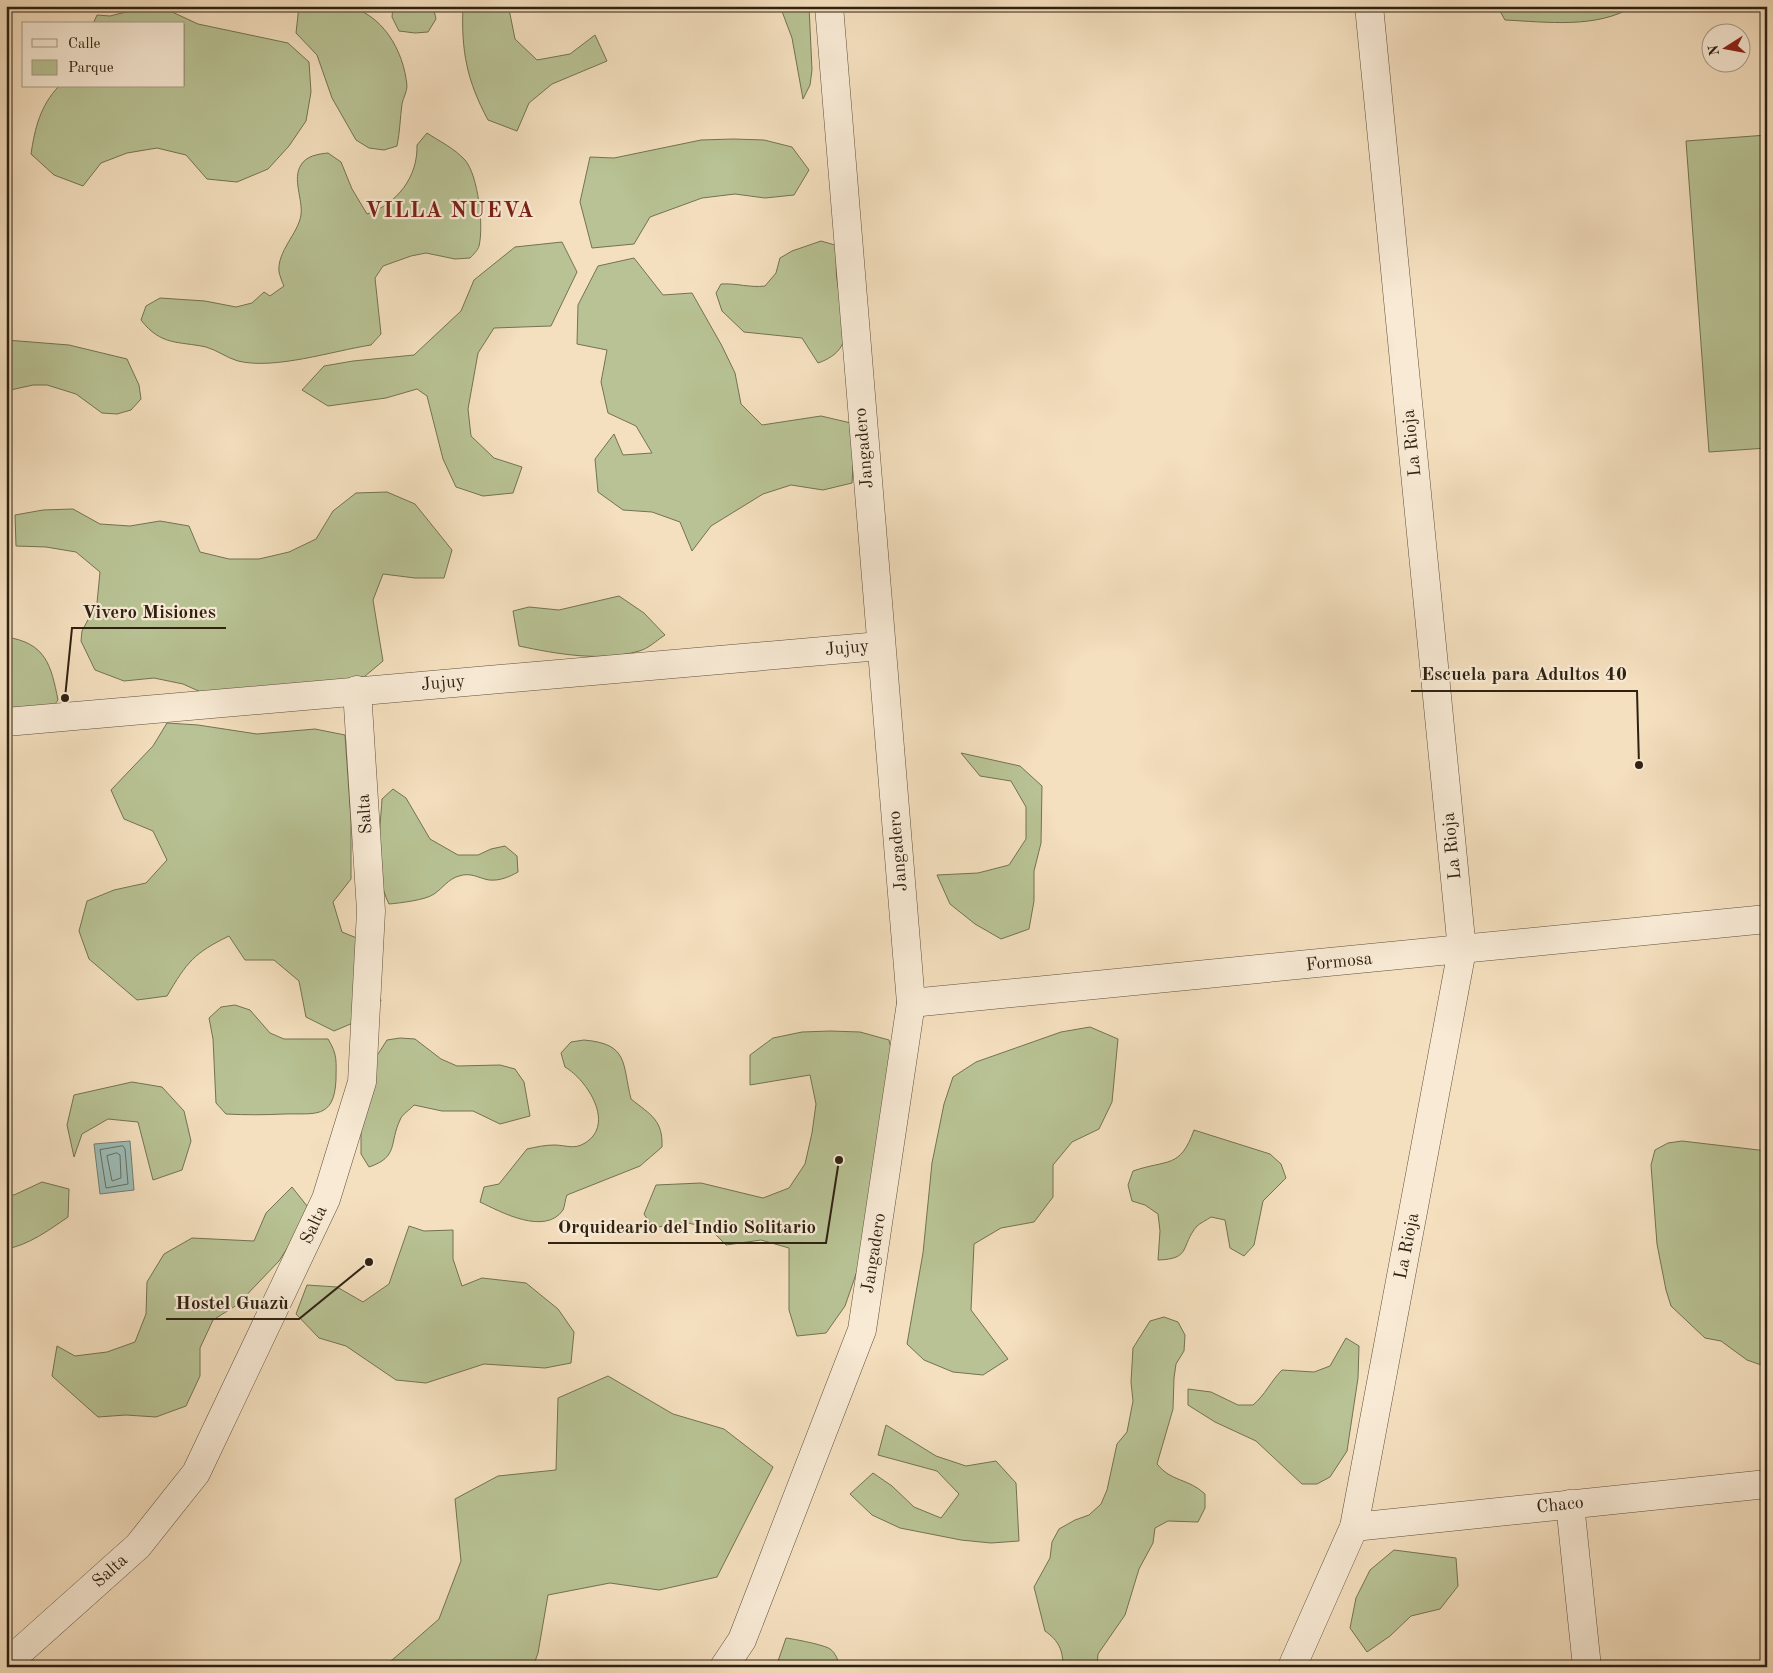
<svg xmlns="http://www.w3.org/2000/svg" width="1773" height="1673" viewBox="0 0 1773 1673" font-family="'Old Standard TT',serif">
	<rect width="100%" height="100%" fill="#f4dfbe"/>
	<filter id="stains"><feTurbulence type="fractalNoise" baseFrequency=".004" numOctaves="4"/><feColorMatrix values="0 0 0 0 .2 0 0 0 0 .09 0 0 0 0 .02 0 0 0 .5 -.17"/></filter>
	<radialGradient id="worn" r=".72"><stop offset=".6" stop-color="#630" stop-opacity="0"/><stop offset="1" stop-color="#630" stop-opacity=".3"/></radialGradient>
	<g fill="#b8c294" stroke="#747252">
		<path d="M299 6C314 6 331 4 345 6 382 12 404 51 407 86 407 92 403 98 402 104 400 118 400 132 397 146L384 150 369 148 356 140 332 98 317 55 296 33Z"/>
		<polygon points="393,6 433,6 436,19 428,32 415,33 399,31 392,17"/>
		<path d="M463 6H512L509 9 515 39 537 60 570 54 595 35 607 61 552 84 529 103 517 131 488 120C467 81 461 51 463 6Z"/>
		<polygon points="780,6 809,6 812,70 810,85 803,99 792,38"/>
		<path d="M1497 6H1634C1597 29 1547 22 1505 20Z"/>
		<path d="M138 9 170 11 198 24 288 43 309 62 311 92 306 121 289 146 268 169 237 182 207 179 186 155 157 148 127 153 101 163 83 186 54 175 31 154C35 128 40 106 59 86H184V24H93L97 15 110 16Z"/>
		<path d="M427 133C439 141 454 148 465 160 478 175 484 226 479 246 478 250 473 255 470 258L455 259 426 253 411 256 383 266 375 278 381 334 371 345C332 351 275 370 238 361 227 358 217 350 206 347 178 341 161 346 141 320L146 306 160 298 205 301 236 307 252 303 264 292 270 296 284 286C282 282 280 276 279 272 277 251 298 234 301 215 303 199 292 179 301 165 306 156 318 154 328 153L341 162 352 189 367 214C397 204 418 177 417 145Z"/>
		<polygon points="1767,135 1767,448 1709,452 1686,141"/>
		<polygon points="733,139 764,140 792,147 809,170 794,195 765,198 735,194 702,198 650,217 634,244 592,248 580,202 590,157 614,158 701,140"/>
		<path d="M821 241 835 245C838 258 835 267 837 280 842 314 861 348 818 363L802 338 744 332 722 311 716 293 721 284C737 283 750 288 765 286L776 273 780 258 792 251Z"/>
		<polygon points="562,242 577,272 551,326 494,328 478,353 468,409 471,436 494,458 522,467 513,493 483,496 456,487 443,459 427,396 417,389 386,398 328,406 302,390 324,366 353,361 414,355 461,311 474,280 515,247"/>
		<polygon points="634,258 663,295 692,293 722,346 735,373 741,404 762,425 821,416 851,423 854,452 852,483 823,490 791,485 763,494 711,526 692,551 680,522 652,512 623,510 598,492 595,459 614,434 623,455 652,453 636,426 608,413 601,382 607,350 577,344 578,305 598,266"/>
		<polygon points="6,340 69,345 127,359 139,385 141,399 131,410 117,414 102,413 76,394 47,385 33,385 6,391"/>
		<polygon points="387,492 415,504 452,550 444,578 415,578 383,574 373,600 383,661 358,682 214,698 183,684 154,678 124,681 95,670 81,641 82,631 97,603 100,572 76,552 46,547 16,546 15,515 43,510 73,509 100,524 130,526 160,521 189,526 200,552 229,559 259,559 289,552 316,539 333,511 356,493"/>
		<path d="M619 596 644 613 665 635C657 640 648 649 639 651 601 662 557 654 519 646L513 611 529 607 559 610Z"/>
		<path d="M6 637C46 643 51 665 58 700L48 713 6 712Z"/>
		<path d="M167 723 198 725 257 734 315 729 345 735 351 821V879L333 902 342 932 369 943 381 1001 360 1020 334 1031 306 1017 299 981 274 960H245L229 936C194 953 187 962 167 996L137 1000 89 959 79 931 87 901 114 890 146 883 167 860 153 831 124 819 111 790 153 746Z"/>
		<polygon points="961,753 1020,766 1042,786 1041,843 1034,871 1034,901 1029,929 1001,939 975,924 950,904 937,875 978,873 1009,865 1026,839 1026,807 1011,781 980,776"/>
		<path d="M393 789 406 798 430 839 458 855H478L491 849 505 846 517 856 518 872C509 877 500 881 489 880 478 878 471 872 459 876 448 879 443 888 434 894 426 900 400 903 389 904 373 872 380 834 382 799Z"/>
		<path d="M235 1005 250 1010 270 1033 284 1039H328C338 1055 336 1062 336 1080 334 1120 314 1113 284 1114 264 1115 245 1115 226 1114L216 1103 213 1039 209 1018 221 1007Z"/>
		<polygon points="1090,1027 1118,1039 1112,1102 1099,1129 1072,1142 1053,1165 1053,1197 1034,1222 1001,1228 974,1244 971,1310 1008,1359 983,1375 953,1372 924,1360 907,1344 923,1253 932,1163 944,1104 953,1077 976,1062 1061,1032"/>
		<polygon points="830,1031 860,1032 889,1040 892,1053 865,1248 845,1306 826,1333 797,1336 789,1310 789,1248 761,1240 726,1245 709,1228 684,1222 653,1228 644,1214 656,1185 701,1183 763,1198 789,1188 805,1164 812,1133 816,1104 810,1075 750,1085 750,1055 773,1038 802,1032"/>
		<path d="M400 1038 415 1039 441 1059 457 1066 500 1065 515 1069 524 1082 530 1116 500 1124 473 1111H442L414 1105C410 1110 402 1114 400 1120 389 1143 399 1157 369 1167L361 1154V1124L371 1065 387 1040Z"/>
		<path d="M584 1040C629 1044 622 1063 631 1099 651 1115 663 1120 662 1147L640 1166 567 1195C565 1199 565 1206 563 1210 545 1236 501 1212 480 1202L484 1187 499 1184 527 1149C536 1147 545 1145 554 1145 566 1145 574 1150 585 1143 616 1124 587 1080 565 1067L561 1053 571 1042Z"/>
		<polygon points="132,1082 162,1087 184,1111 191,1141 182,1170 153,1180 138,1122 108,1119 82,1134 74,1157 67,1125 74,1095"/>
		<path d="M1194 1130 1270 1154 1281 1164 1286 1178 1263 1201 1254 1245 1244 1256 1230 1248 1225 1220 1211 1217C1207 1220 1200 1223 1197 1226 1180 1246 1192 1259 1158 1260L1160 1231 1158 1214 1145 1205 1132 1201 1128 1185 1133 1171C1168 1159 1180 1169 1194 1130Z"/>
		<polygon points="1682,1141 1767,1151 1767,1367 1747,1360 1721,1341 1705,1338 1671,1306 1666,1290 1657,1244 1651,1165 1655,1150 1668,1143"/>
		<path d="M42 1182 69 1189 68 1217C49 1230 29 1245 6 1249V1194L14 1195Z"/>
		<polygon points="292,1187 311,1211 279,1261 237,1305 213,1320 200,1348 200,1376 186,1406 156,1417 126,1415 98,1417 52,1376 57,1346 75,1356 107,1352 135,1342 146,1314 147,1282 164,1254 192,1238 254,1241 266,1213"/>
		<polygon points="409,1226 424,1231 453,1230 453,1259 462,1286 482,1278 526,1283 558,1309 574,1332 571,1363 545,1368 484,1364 426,1383 396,1380 346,1346 319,1338 296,1314 307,1285 337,1287 363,1302 389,1284"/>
		<path d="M1164 1317 1178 1322 1185 1335 1184 1351 1176 1364 1174 1378 1173 1409 1157 1464C1171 1482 1188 1478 1205 1494V1508L1198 1522 1168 1521 1155 1528 1153 1543 1139 1569 1125 1615 1098 1654 1097 1667H1063C1063 1650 1059 1641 1045 1631L1034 1587 1050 1558 1052 1542 1059 1529 1075 1520 1089 1515 1101 1504 1107 1490 1117 1444 1127 1432 1133 1401 1131 1382 1133 1348 1150 1321Z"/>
		<path d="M1346 1338 1359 1346 1358 1378 1347 1451 1330 1477 1317 1484H1302L1256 1441 1215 1422 1188 1405V1389L1211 1392 1238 1405H1253C1265 1395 1271 1381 1282 1370L1314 1372 1330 1366Z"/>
		<polygon points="608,1376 673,1414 724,1429 773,1467 717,1577 659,1590 610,1583 548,1595 538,1653 533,1667 380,1667 391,1661 439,1619 461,1561 455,1499 498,1476 556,1470 558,1398"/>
		<polygon points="886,1425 936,1456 966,1466 996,1461 1016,1483 1019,1541 991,1543 961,1540 900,1528 872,1515 850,1494 873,1473 892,1486 914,1507 941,1518 959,1494 937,1471 878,1455"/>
		<polygon points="1394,1550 1456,1558 1458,1586 1440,1609 1411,1616 1390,1636 1367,1652 1350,1628 1356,1598 1370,1570"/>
		<path d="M786 1638C794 1639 825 1645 830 1649 835 1652 839 1661 839 1667H776Z"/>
	</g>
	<polygon fill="#9cbcb6" stroke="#707e74" points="130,1141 134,1190 100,1194 94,1144"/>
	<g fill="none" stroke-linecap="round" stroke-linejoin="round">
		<g stroke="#666e64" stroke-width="1">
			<polygon points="123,1146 125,1149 128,1184 106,1188 100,1150"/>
			<polygon points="117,1153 120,1155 121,1178 112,1181 107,1156"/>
		</g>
		<defs>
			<g id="minor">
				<polyline points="6,722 880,646"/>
				<polyline points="911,1003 1767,919"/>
				<polyline points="1570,1504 1587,1667"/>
				<polyline points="1354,1527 1767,1484"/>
				<polyline points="6,1664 138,1546 196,1473 326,1199 362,1082 371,911 357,690"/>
				<polyline points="724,1667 742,1640 862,1330 911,1003 829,6"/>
				<polyline points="1292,1667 1354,1527 1462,950 1369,6"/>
			</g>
		</defs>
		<use href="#minor" stroke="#60503c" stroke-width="29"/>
		<use href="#minor" stroke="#f8ead5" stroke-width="28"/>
	</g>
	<g text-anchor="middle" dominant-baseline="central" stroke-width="4.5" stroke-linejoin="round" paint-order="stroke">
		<g font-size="18" fill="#2f2111" stroke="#f8ead5">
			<text transform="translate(1412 443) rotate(-96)">La Rioja</text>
			<text transform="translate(864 448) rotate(-95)">Jangadero</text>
			<text transform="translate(847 648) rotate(-5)">Jujuy</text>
			<text transform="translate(443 683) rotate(-5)">Jujuy</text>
			<text transform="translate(365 814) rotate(-94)">Salta</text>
			<text transform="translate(1452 846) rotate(-96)">La Rioja</text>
			<text transform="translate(898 851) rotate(-95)">Jangadero</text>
			<text transform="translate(1339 962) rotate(-6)">Formosa</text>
			<text transform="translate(314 1225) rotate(-65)">Salta</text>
			<text transform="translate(1407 1246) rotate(-79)">La Rioja</text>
			<text transform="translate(874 1253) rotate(-81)">Jangadero</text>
			<text transform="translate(1560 1505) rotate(-6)">Chaco</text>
			<text transform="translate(110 1571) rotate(-42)">Salta</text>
		</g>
		<g font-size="22" font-weight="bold" letter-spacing="1" fill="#7a1f14" stroke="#f8ead5">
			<text x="450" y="211">VILLA NUEVA</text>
		</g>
	</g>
	<path fill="none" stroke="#2f2111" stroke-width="2" d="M65 698L72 628H226M1639 765L1637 691H1411M839 1160L826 1243H548M369 1262L299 1319H166"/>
	<g fill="#2f2111" stroke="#f8ead5" stroke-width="2">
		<circle cx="65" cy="698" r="5"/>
		<circle cx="1639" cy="765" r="5"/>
		<circle cx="839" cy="1160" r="5"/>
		<circle cx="369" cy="1262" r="5"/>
	</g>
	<g font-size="19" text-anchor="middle" font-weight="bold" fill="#2f2111" stroke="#f8ead5" stroke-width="4.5" stroke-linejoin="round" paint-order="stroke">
		<text x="149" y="618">Vivero Misiones</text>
		<text x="1524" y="680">Escuela para Adultos 40</text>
		<text x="687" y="1233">Orquideario del Indio Solitario</text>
		<text x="232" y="1309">Hostel Guazù</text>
	</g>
	<rect width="1773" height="1673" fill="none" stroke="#f4dfbe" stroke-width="25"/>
	<rect x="8" y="8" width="1758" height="1658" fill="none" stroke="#2f2111" stroke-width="2.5"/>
	<rect x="12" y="12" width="1748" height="1648" fill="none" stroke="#2f2111"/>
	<rect x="22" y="22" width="162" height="65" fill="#f8ead5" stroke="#a89a87"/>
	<rect x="32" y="39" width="25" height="8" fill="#f8ead5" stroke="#a89a87"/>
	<text x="68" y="48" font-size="15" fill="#2f2111">Calle</text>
	<rect x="32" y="60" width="25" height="15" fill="#b8c294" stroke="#a89a87"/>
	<text x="68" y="72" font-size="15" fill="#2f2111">Parque</text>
	<g transform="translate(1726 48) rotate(259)"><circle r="24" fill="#f8ead5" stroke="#a89a87"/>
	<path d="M0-4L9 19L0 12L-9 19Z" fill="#8f2418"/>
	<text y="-8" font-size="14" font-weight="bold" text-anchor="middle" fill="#2f2111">N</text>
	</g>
	<rect width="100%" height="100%" filter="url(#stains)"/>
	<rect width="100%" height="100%" fill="url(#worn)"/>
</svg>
